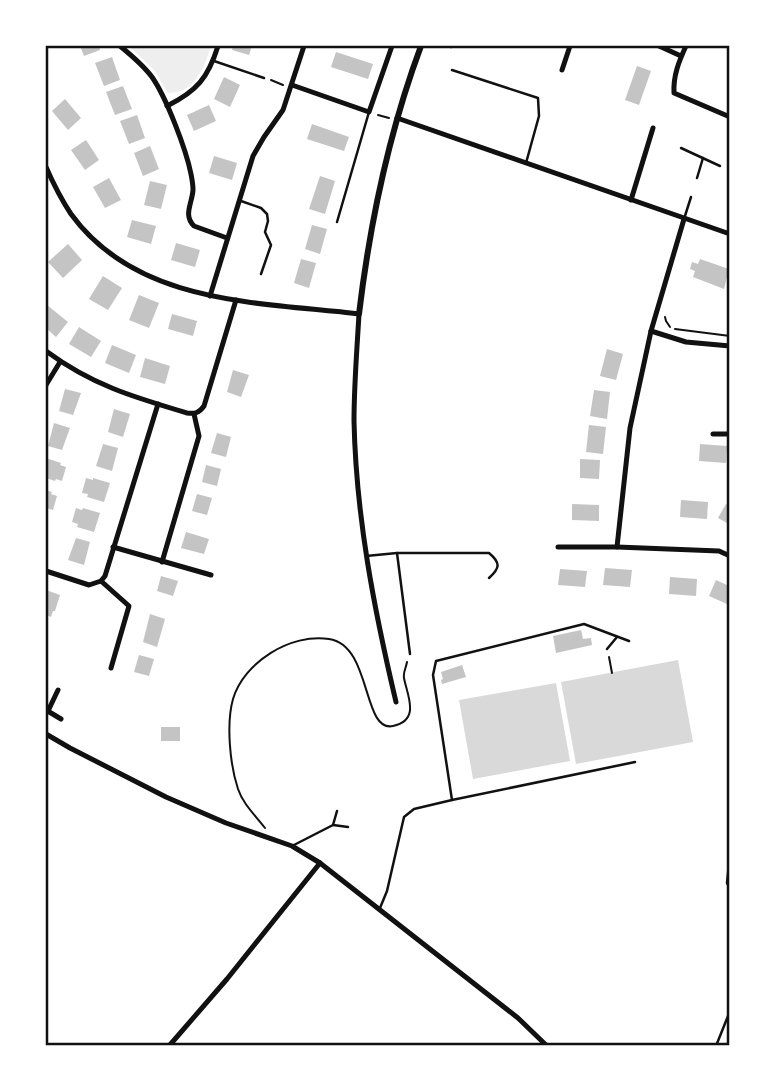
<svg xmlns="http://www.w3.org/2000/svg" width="775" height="1091" viewBox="0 0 775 1091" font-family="Ubuntu,sans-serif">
	<rect width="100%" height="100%" fill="#fff"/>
	<path fill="#eee" d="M129 46H211C204 68 195 93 168 93L155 71Z"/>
	<g fill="#d9d9d9">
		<polygon points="678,660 693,742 576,764 561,682"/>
		<polygon points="556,683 570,761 473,779 459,700"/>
	</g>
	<g fill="#c4c4c4">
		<polygon points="80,46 99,46 100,50 84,56"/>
		<polygon points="233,46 252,46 249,55 232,50"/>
		<polygon points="336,52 373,64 368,79 331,67"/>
		<polygon points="112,57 120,80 104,86 95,63"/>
		<polygon points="637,66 651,71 639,105 625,100"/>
		<polygon points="224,77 240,85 230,107 214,99"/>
		<polygon points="123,86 132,109 115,115 106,92"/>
		<polygon points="65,99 81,118 68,130 52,111"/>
		<polygon points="209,105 216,121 194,131 187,115"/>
		<polygon points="137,115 145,138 129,144 120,121"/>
		<polygon points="312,124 349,137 344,151 307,139"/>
		<polygon points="86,140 99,160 85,170 71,150"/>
		<polygon points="150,146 159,169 143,176 134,153"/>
		<polygon points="214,156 237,163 232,180 209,173"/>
		<polygon points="320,176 335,181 325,214 309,209"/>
		<polygon points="109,178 121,200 105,208 93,187"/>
		<polygon points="150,181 167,185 161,209 144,205"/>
		<polygon points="132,220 156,226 151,244 127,237"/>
		<polygon points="312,225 327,229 320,254 305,249"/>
		<polygon points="176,243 200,250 195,267 171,260"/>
		<polygon points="68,244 82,260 63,278 48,262"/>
		<polygon points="301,259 316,263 309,288 294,283"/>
		<polygon points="700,259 729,269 724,289 693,277 695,271 690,269 692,262 698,264"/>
		<polygon points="103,276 122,288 108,310 89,299"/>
		<polygon points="139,295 159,303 149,328 129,320"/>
		<polygon points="47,305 68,322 56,337 46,328 46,308"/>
		<polygon points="172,314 197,321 193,336 168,329"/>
		<polygon points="79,327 101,341 91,357 69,344"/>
		<polygon points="112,345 136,355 129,373 105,363"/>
		<polygon points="607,349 623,354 616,380 600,376"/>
		<polygon points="145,358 170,366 165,384 140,377"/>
		<polygon points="233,370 249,375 241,397 227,392"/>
		<polygon points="65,389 81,393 73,415 59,411"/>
		<polygon points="594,390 610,392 607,419 590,416"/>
		<polygon points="114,409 130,414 123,437 108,432"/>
		<polygon points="54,423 70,428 62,450 48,446"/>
		<polygon points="589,425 606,427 603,454 586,452"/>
		<polygon points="217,433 231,437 226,457 211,453"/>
		<polygon points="103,444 118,448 112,471 96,466"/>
		<polygon points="700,444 727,446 726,463 699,461"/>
		<polygon points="46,458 61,463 60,465 66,467 62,481 56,479 55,481 46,478"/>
		<polygon points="580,459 600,460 599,479 580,478"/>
		<polygon points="206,465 221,469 217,486 202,482"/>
		<polygon points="86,478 93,480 93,478 110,483 104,502 87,497 88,494 82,493"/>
		<polygon points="46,490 52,492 51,494 57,496 53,510 46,508"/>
		<polygon points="197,494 212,498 207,515 192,511"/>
		<polygon points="681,500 708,502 707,519 680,517"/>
		<polygon points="572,504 599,505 599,521 572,520"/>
		<polygon points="726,504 729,506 729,524 718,518"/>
		<polygon points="76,508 82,510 83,508 100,513 94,532 77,527 78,524 72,522"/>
		<polygon points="186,532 209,539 204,554 181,548"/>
		<polygon points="76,538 90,542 84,565 68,560"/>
		<polygon points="605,568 632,570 630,587 603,585"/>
		<polygon points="560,569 587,571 585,587 558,585"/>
		<polygon points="161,576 178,581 173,596 157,591"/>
		<polygon points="670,577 697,579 696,596 669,594"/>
		<polygon points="716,580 729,586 729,605 709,596"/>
		<polygon points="46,590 60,595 55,611 53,611 51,617 46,615"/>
		<polygon points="150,614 165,619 157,647 143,642"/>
		<polygon points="581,630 583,639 591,638 592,645 556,653 553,636"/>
		<polygon points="139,655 154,659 149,676 134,672"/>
		<polygon points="462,665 466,677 442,684 441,680 443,679 441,672"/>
		<rect x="161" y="727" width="19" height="14"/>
	</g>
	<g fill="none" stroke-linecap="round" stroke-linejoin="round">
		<g stroke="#111" stroke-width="2">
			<polyline points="271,80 283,85"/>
			<polyline points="378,115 389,118"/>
			<polyline points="665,317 666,321 670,327"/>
			<polyline points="675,329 730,336"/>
			<polyline points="609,657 612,673"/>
			<path d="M265 828C255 815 243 804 238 789 230 765 226 724 233 699 244 662 291 633 329 639 372 645 362 733 393 726 421 720 407 695 404 678 403 672 406 668 407 662"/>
		</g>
		<g stroke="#111" stroke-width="2.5">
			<polyline points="451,47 452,46"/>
			<polyline points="214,61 264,78"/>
			<polyline points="452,70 538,98 539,116 526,163"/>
			<polyline points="681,148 720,166"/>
			<polyline points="697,178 703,158"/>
			<polyline points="241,201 261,208 267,214 268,221 265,232 271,245 261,274"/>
			<polyline points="684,219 691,197"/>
			<polyline points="337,222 369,112"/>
			<polyline points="397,553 410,654"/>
			<path d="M366 556 397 553H489C501 563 500 568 489 578"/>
			<polyline points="607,649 617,637"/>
			<polyline points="452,800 433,675 436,661 584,624 629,641"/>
			<polyline points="333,825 348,827"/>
			<polyline points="292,846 333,825 337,811"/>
			<polyline points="730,854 727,883 730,889"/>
			<polyline points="380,908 387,891 404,817 414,809 452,800 635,762"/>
			<polyline points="716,1046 730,1011"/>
		</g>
		<g stroke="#111" stroke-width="5">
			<path d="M120 46C131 55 143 65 152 77 166 97 186 149 191 174 192 179 193 185 193 190 192 204 183 215 194 226L227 238"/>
			<polyline points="659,46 681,56"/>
			<path d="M686 46C679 61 673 76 674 93L730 117"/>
			<polyline points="562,70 570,46"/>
			<polyline points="292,85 369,112 392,46"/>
			<path d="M167 106C197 91 208 78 218 46"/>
			<polyline points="397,118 730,234"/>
			<path d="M46 167C53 183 61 199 71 214 137 305 259 302 359 314 357 349 354 385 354 421 356 516 374 609 396 702"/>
			<polyline points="631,200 653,128"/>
			<polyline points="210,296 253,156 264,137 283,110 304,46"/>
			<polyline points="651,331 686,342 730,346"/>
			<path d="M46 351C92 385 133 397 187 413 195 414 199 413 204 406L236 300"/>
			<polyline points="46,385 60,362"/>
			<polyline points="713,434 730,434"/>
			<polyline points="113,547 211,575"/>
			<polyline points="558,547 617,547 719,551 730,556"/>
			<polyline points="617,547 630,428 651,331 684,219"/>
			<polyline points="162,562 199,436 194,414"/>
			<polyline points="46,571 89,585 101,581 105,576 158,404"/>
			<polyline points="101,581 129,606 111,668"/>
			<polyline points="46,710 61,719"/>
			<polyline points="48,711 58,690"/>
			<polyline points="46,734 70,748 166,797 226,823 292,846 320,863 518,1018 547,1046"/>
			<polyline points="169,1046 227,979 320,863"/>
		</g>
		<path stroke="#111" stroke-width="6" d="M359 314C370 222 389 132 421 46"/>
	</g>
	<rect width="775" height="1091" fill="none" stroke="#ffffff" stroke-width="94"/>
	<rect x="47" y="47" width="681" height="997" fill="none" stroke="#111" stroke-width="2.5"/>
</svg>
